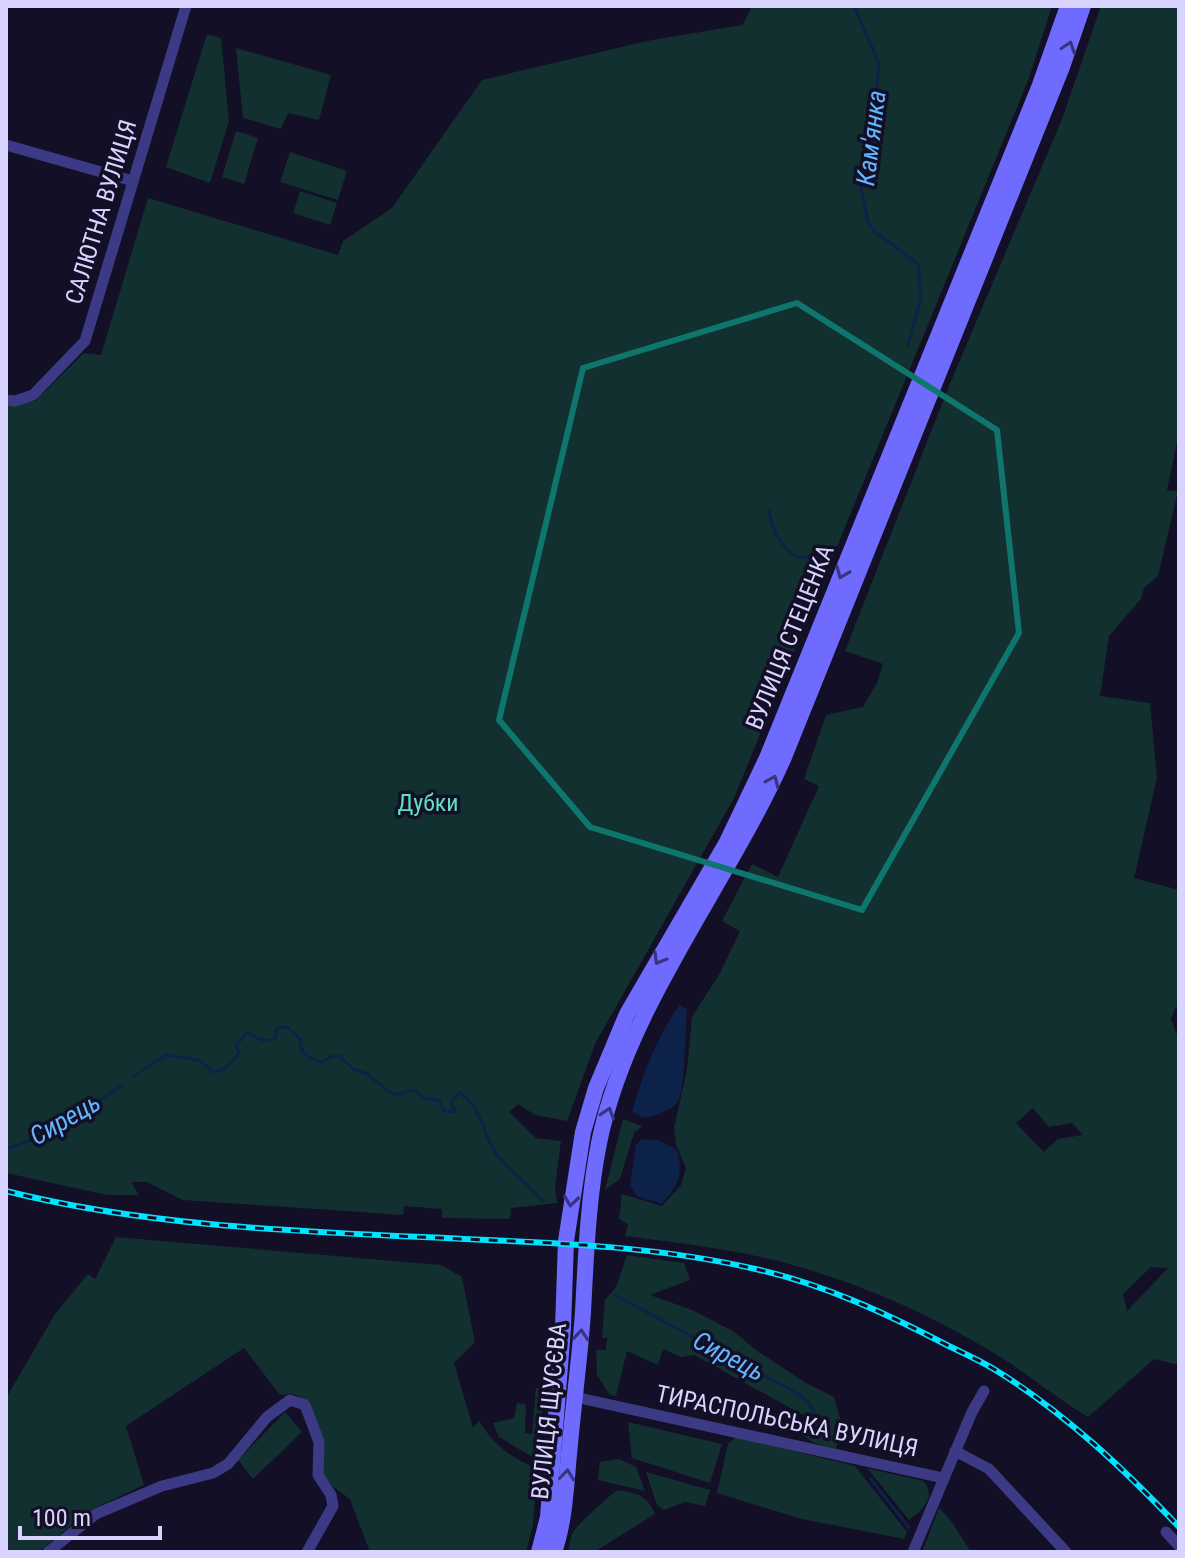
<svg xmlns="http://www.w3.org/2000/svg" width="1185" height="1558" viewBox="0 0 1185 1558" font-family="'Roboto Condensed',sans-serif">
	<rect width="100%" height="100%" fill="#130f26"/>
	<g fill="#12302f" fill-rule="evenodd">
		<polygon points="752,6 1052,6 1029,78 734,798 596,1042 567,1121 535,1115 518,1104 509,1112 536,1138 561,1141 555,1187 557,1203 511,1208 510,1219 442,1218 442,1209 405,1206 403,1215 183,1200 147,1182 131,1182 139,1195 107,1195 6,1173 6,404 35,401 84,353 101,355 148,198 338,255 343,241 392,208 482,80 647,41 743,25"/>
		<path d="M1101 6H1179V433L1167 490 1178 491 1158 576 1144 588 1141 599 1109 636 1100 696 1150 703 1157 778 1134 878 1179 890V1006L1176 1007 1171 1019 1179 1040V1365L1154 1359 1088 1417C1053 1396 1022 1369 987 1349 932 1316 872 1289 810 1270 750 1251 687 1244 625 1236L628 1224 619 1219 622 1194 662 1206 681 1185 686 1168 676 1145 674 1128 687 1069 692 1017 720 973 740 931 722 921 752 864 778 877 819 786 804 779 826 715 863 707 877 683 883 664 845 651 949 386 1062 119ZM1033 1108 1049 1127 1072 1123 1083 1135 1058 1139 1044 1152 1016 1123ZM1151 1267 1168 1268 1127 1311 1123 1294Z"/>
		<polygon points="207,34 221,38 229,121 210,183 166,167"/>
		<polygon points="236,48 331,75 319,120 288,113 281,129 243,118"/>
		<polygon points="236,131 258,138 244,184 222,177"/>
		<polygon points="290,152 347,171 338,200 280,182"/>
		<polygon points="300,191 337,203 330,225 293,213"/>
		<polygon points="623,1119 642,1126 634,1133 620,1179 605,1190"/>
		<path d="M116 1237 441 1265 462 1277 475 1342 454 1363 473 1428 479 1421C496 1448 509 1455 537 1469L533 1525 526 1552H370L350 1499 324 1480C323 1458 320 1400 293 1394 289 1393 284 1395 280 1395L244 1348 126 1426 144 1485 89 1511 38 1552H6V1398L55 1314 88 1274 95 1279Z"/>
		<polygon points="627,1255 684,1263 690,1280 650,1295 692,1310 733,1331 756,1350 806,1383 834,1397 844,1432 835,1449 817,1444 802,1436 805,1416 694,1355 681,1357 663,1349 658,1365 627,1351 616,1396 610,1395 597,1375 596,1350 606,1350 607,1338 602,1338 605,1300 616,1287"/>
		<polygon points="536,1388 543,1388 539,1461 499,1437 493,1423 514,1418 517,1403 526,1404 525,1433 532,1434"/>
		<polygon points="285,1412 302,1432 253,1479 238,1460"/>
		<polygon points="628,1422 722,1444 710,1483 632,1458"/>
		<polygon points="736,1437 855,1466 907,1532 904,1539 802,1519 717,1493 728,1444"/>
		<polygon points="619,1459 636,1467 645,1491 598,1480 600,1462"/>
		<path d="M867 1468 923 1481C938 1496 921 1511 909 1520Z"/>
		<polygon points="646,1472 710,1490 705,1506 685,1502 664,1510 657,1505"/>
		<path d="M618 1490C639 1494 646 1494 655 1514L594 1552H568C570 1546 570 1538 573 1532 576 1526 612 1493 618 1490Z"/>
		<polygon points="939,1508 951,1521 971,1552 922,1552"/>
	</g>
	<g fill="#0c2248">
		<path d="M680 1004 687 1010C685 1030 686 1089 677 1103 673 1108 666 1111 661 1113 648 1119 644 1119 632 1112 643 1073 657 1037 680 1004Z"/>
		<path d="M642 1139 658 1140 676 1149C685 1171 678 1186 662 1204L637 1196 630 1186 636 1145Z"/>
	</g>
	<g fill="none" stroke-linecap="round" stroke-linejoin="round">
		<g stroke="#0c2248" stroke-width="3">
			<polyline points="854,6 879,63 873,137 860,181 868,223 874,231 918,264 921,298 908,345"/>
			<path d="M769 511C774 535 777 541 796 557H812"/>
			<path d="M134 1076 166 1055 199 1060 213 1072C225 1071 233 1062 239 1052L236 1045 247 1033C259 1038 263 1044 276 1038V1030L282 1027 288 1028 300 1039C300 1054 308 1059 322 1062L333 1056H340L353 1069 366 1073 390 1093 398 1094 414 1090 425 1099 439 1100 444 1111 455 1112 451 1103 460 1092C487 1113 482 1141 502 1161 515 1175 530 1186 543 1201"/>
			<polyline points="6,1149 47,1134 123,1085"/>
			<polyline points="615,1295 797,1393 808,1402 827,1434"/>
			<polyline points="871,1479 909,1528"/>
		</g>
		<g stroke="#3d3a85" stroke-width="11">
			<polyline points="6,145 133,181"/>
			<polyline points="6,400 15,401 33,395 85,341 186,6"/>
			<polyline points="575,1397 943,1478"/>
			<polyline points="955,1451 989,1469 1066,1552"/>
			<polyline points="1166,1532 1179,1546"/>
			<polyline points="48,1552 96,1514 162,1486 213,1473 228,1464 267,1417 290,1400 305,1405 319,1442 318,1475 331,1495 333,1506 307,1552"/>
			<polyline points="913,1552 972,1412 984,1391"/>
		</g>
		<g stroke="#6f6bff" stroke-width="16">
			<polyline points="539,1552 548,1517 563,1328 566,1241 583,1132 596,1088 627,1014 727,842 767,758 1040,85 1068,6"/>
			<path d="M554 1552C566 1518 566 1480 570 1444 574 1400 580 1356 583 1312 586 1255 588 1199 599 1143 626 1007 728 884 784 757L1062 67 1083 6"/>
		</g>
		<defs>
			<path id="rail" d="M6 1191C153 1228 313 1232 464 1239 564 1243 662 1247 760 1270 824 1285 883 1312 941 1342 960 1352 980 1360 997 1371 1065 1413 1125 1470 1179 1527"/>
		</defs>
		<use href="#rail" stroke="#00e5ff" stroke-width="6"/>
		<use href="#rail" stroke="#130f26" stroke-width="3" stroke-dasharray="9" stroke-linecap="butt"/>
	</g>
	<defs><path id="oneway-chevron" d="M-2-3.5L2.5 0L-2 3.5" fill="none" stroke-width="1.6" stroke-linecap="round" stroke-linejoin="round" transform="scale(2)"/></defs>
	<g stroke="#38347d">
		<use href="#oneway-chevron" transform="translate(1069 47) rotate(-71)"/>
		<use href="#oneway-chevron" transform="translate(842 573) rotate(112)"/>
		<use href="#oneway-chevron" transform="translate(773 781) rotate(-66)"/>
		<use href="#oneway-chevron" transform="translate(659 959) rotate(120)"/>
		<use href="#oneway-chevron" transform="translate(608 1113) rotate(-73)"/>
		<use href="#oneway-chevron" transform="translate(571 1201) rotate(98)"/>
		<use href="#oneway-chevron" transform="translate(581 1335) rotate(-85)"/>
		<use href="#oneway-chevron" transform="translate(567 1475) rotate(-84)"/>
	</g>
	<path fill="none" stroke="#0f766e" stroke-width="6" stroke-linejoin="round" d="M797 303 997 430 1019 633 862 910 590 827 499 720 583 368Z"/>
	<g text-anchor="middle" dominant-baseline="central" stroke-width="7" stroke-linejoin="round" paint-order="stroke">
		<g font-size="24" fill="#d9d4ff" stroke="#130f26">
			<text transform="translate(101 212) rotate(-73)">САЛЮТНА ВУЛИЦЯ</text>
			<text transform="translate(790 637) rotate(-68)">ВУЛИЦЯ СТЕЦЕНКА</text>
			<text transform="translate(549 1411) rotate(-84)">ВУЛИЦЯ ЩУСЄВА</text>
			<text transform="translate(787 1421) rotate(12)">ТИРАСПОЛЬСЬКА ВУЛИЦЯ</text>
		</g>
		<g font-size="24" fill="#5fe0c0" stroke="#130f26">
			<text x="428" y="803">Дубки</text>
		</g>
		<g font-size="26" font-style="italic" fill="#62b6ff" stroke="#130f26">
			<text transform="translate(871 138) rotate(-83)">Кам'янка</text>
			<text transform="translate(65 1119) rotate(-30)">Сирець</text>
			<text transform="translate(729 1356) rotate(28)">Сирець</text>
		</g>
	</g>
	<rect width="1185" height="1558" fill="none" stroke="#d9d4ff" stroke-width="16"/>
	<path d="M20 1526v12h140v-12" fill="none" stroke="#d9d4ff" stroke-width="4"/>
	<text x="32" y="1526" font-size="24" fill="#d9d4ff" stroke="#130f26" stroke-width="6" paint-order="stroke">100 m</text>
</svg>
